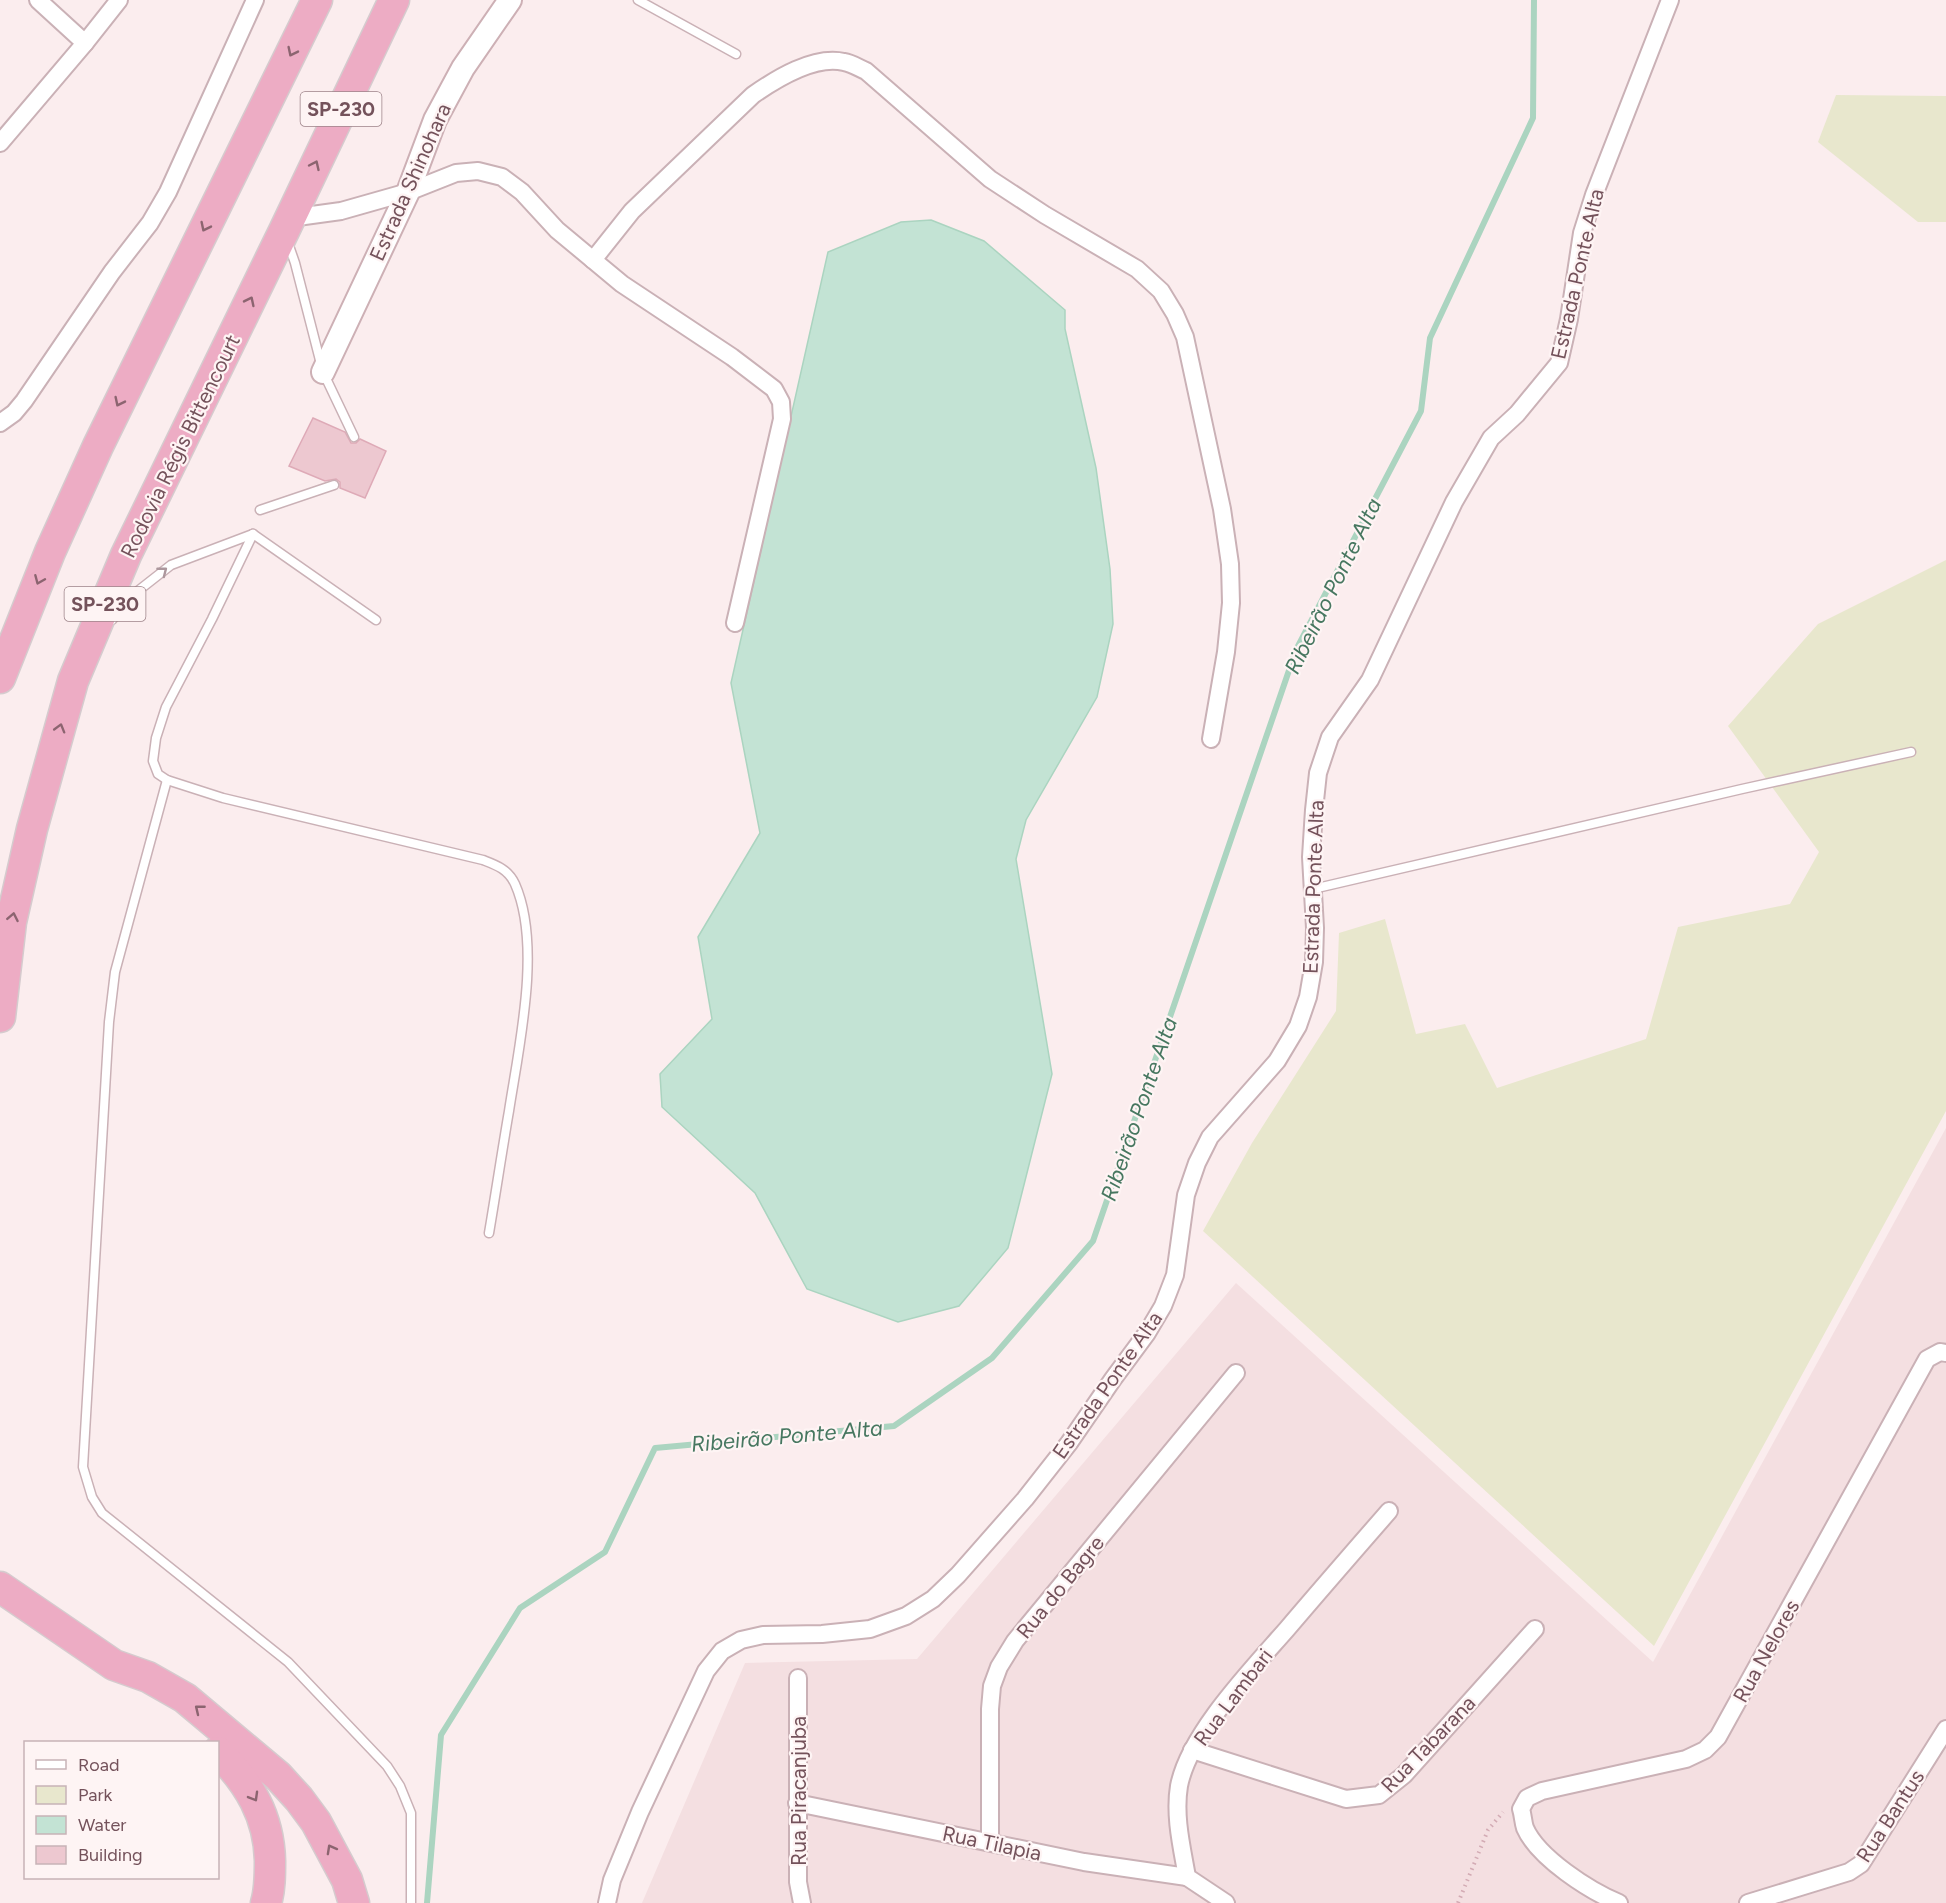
<svg xmlns="http://www.w3.org/2000/svg" width="1946" height="1903" viewBox="0 0 1946 1903" font-family="Figtree,sans-serif">
	<rect width="100%" height="100%" fill="#fbedee"/>
	<polygon fill="#f4dfe1" points="1946,1128 1946,1903 642,1903 745,1663 917,1659 1236,1283 1653,1662"/>
	<g fill="#e8e7cd">
		<polygon points="1836,95 1946,96 1946,222 1918,222 1818,142"/>
		<polygon points="1946,560 1946,1111 1654,1646 1203,1231 1252,1143 1336,1011 1339,933 1385,919 1416,1034 1465,1024 1497,1088 1646,1039 1678,927 1790,904 1819,852 1728,726 1818,624"/>
	</g>
	<polygon fill="#c3e3d4" stroke="#abd4c0" stroke-width="1.5" points="931,220 984,241 1065,310 1065,329 1096,468 1110,569 1113,624 1097,697 1026,820 1016,859 1052,1074 1008,1248 959,1306 898,1322 807,1289 755,1193 662,1107 660,1074 712,1019 698,937 760,833 731,683 828,252 901,222"/>
	<g fill="none" stroke-linecap="round" stroke-linejoin="round">
		<polyline stroke="#abd4c0" stroke-width="6" points="427,1903 441,1735 520,1608 605,1552 655,1448 894,1426 992,1358 1093,1241 1296,650 1421,411 1430,338 1533,118 1534,0"/>
	</g>
	<polygon fill="#edc8d0" stroke="#deaab7" stroke-width="1.5" points="313,418 345,432 351,443 356,443 360,439 386,451 365,498 340,488 340,482 336,479 325,481 289,466"/>
	<g fill="none" stroke-linecap="round" stroke-linejoin="round">
		<defs>
			<g id="lane">
				<polyline points="638,0 736,54"/>
				<polyline points="287,240 295,263 323,372 354,437"/>
				<polyline points="260,510 334,485"/>
				<path d="M253 534 212 619 166 707 156 738 153 761 158 774 167 780 223 798 483 860C496 865 508 869 515 884 542 945 519 1046 509 1111 502 1151 496 1192 489 1233"/>
				<polyline points="253,534 376,620"/>
				<polyline points="112,620 134,594 171,565 253,534"/>
				<polyline points="167,780 115,972 109,1022 83,1467 92,1497 102,1513 288,1662 387,1766 400,1786 411,1813 411,1903"/>
				<polyline points="1313,889 1742,789 1911,752"/>
			</g>
			<g id="street">
				<polyline points="38,0 85,43"/>
				<polyline points="0,143 85,43 119,0"/>
				<polyline points="290,218 341,211 408,192 456,173 478,171 502,177 522,192 557,230 622,284 732,357 774,389 781,402 782,419 735,623"/>
				<path d="M593 260 632 211 753 95C776 79 814 55 844 62 851 63 859 68 866 71L990 179 1045 215 1137 269 1161 291 1175 314 1185 337 1222 509 1230 564 1231 603 1226 652 1211 739"/>
				<polyline points="0,423 14,413 24,401 112,272 150,223 168,192 255,0"/>
				<polyline points="798,1678 798,1882 802,1903"/>
				<polyline points="1192,1750 1346,1799 1379,1795 1404,1775 1535,1629"/>
				<polyline points="797,1803 1084,1862 1187,1877"/>
				<polyline points="990,1842 990,1709 992,1686 999,1667 1015,1641 1236,1373"/>
				<polyline points="607,1903 612,1880 640,1812 706,1671 722,1651 741,1640 763,1635 822,1634 870,1629 906,1616 933,1599 958,1575 1025,1499 1069,1443 1113,1379 1147,1333 1163,1306 1175,1275 1186,1195 1197,1163 1210,1137 1277,1061 1298,1026 1308,997 1314,962 1315,928 1311,857 1314,810 1318,773 1330,737 1370,680 1454,502 1491,438 1517,414 1559,363 1569,319 1582,233 1594,195 1670,0"/>
				<path d="M1226 1903 1187 1877C1182 1848 1174 1816 1179 1786 1189 1734 1252 1669 1287 1629 1321 1589 1355 1550 1389 1511"/>
				<path d="M1619 1903C1590 1891 1538 1858 1525 1828 1523 1822 1523 1815 1521 1809L1527 1798 1542 1791 1686 1759 1705 1750 1718 1737 1927 1359 1940 1352 1946 1353"/>
				<polyline points="1748,1903 1849,1872 1861,1864 1946,1729"/>
			</g>
			<polyline id="secondary" points="323,372 408,192 435,120 463,68 510,0"/>
			<g id="highway">
				<polyline points="0,678 50,552 98,446 317,0"/>
				<polyline points="0,1017 11,922 32,829 73,681 126,555 284,231 394,0"/>
				<polyline points="0,1587 114,1665 148,1677 185,1698 278,1776 299,1799 316,1822 347,1880 354,1903"/>
				<path d="M218 1752C249 1783 269 1816 270 1861 270 1875 270 1890 266 1903"/>
			</g>
		</defs>
		<use href="#lane" stroke="#cab1b6" stroke-width="11"/>
		<use href="#street" stroke="#cab1b6" stroke-width="20"/>
		<use href="#secondary" stroke="#cdb0b5" stroke-width="26"/>
		<use href="#highway" stroke="#d5cbce" stroke-width="33"/>
		<polyline stroke="#d3abb4" stroke-width="4" stroke-dasharray="1.5 4.5" stroke-linecap="butt" points="1458,1903 1488,1830 1503,1812"/>
		<use href="#lane" stroke="#fff" stroke-width="8"/>
		<use href="#street" stroke="#fff" stroke-width="16"/>
		<use href="#secondary" stroke="#fff" stroke-width="22"/>
		<use href="#highway" stroke="#edacc4" stroke-width="30"/>
	</g>
	<defs><path id="oneway-chevron" d="M-2-3.5L2.5 0L-2 3.5" fill="none" stroke-width="1.6" stroke-linecap="round" stroke-linejoin="round" transform="scale(1.5)"/></defs>
	<g stroke="#8c6470">
		<use href="#oneway-chevron" transform="translate(292 52) rotate(116)"/>
		<use href="#oneway-chevron" transform="translate(315 165) rotate(-65)"/>
		<use href="#oneway-chevron" transform="translate(205 227) rotate(116)"/>
		<use href="#oneway-chevron" transform="translate(250 301) rotate(-64)"/>
		<use href="#oneway-chevron" transform="translate(119 402) rotate(116)"/>
		<use href="#oneway-chevron" transform="translate(39 580) rotate(113)"/>
		<use href="#oneway-chevron" transform="translate(60 728) rotate(-74)"/>
		<use href="#oneway-chevron" transform="translate(13 917) rotate(-79)"/>
		<use href="#oneway-chevron" transform="translate(199 1709) rotate(-141)"/>
		<use href="#oneway-chevron" transform="translate(254 1797) rotate(60)"/>
		<use href="#oneway-chevron" transform="translate(331 1849) rotate(-119)"/>
	</g>
	<use stroke="#ac979d" href="#oneway-chevron" transform="translate(163 571) rotate(-38)"/>
	<g text-anchor="middle" dominant-baseline="central" stroke-width="4.5" stroke-linejoin="round" paint-order="stroke">
		<g fill="#fef4f4" stroke="#9d8389" stroke-width="1.5">
			<rect x="300.5" y="92" width="81" height="34" rx="4.5"/>
			<rect x="64.5" y="587" width="81" height="34" rx="4.5"/>
		</g>
		<g font-size="20" font-weight="bold" fill="#74525b">
			<text x="341" y="109">SP-230</text>
			<text x="105" y="604">SP-230</text>
		</g>
		<g font-size="21" fill="#74525b" stroke="#fef4f4">
			<text transform="translate(410 182) rotate(-66)">Estrada Shinohara</text>
			<text transform="translate(1577 274) rotate(-77)">Estrada Ponte Alta</text>
			<text transform="translate(180 446) rotate(-64)">Rodovia Régis Bittencourt</text>
			<text transform="translate(1313 887) rotate(-88)">Estrada Ponte Alta</text>
			<text transform="translate(1107 1385) rotate(-55)">Estrada Ponte Alta</text>
			<text transform="translate(1060 1587) rotate(-51)">Rua do Bagre</text>
			<text transform="translate(1766 1651) rotate(-61)">Rua Nelores</text>
			<text transform="translate(1233 1697) rotate(-53)">Rua Lambari</text>
			<text transform="translate(1428 1744) rotate(-46)">Rua Tabarana</text>
			<text transform="translate(798 1791) rotate(-90)">Rua Piracanjuba</text>
			<text transform="translate(1890 1816) rotate(-57)">Rua Bantus</text>
			<text transform="translate(992 1843) rotate(12)">Rua Tilapia</text>
		</g>
		<g font-size="22" font-style="italic" fill="#477760" stroke="#fef4f4">
			<text transform="translate(1333 586) rotate(-64)">Ribeirão Ponte Alta</text>
			<text transform="translate(1139 1109) rotate(-71)">Ribeirão Ponte Alta</text>
			<text transform="translate(787 1436) rotate(-5)">Ribeirão Ponte Alta</text>
		</g>
	</g>
	<rect x="24" y="1741" width="195" height="138" fill="#fef4f4" stroke="#c7b3b7" stroke-width="1.5"/>
	<rect x="36" y="1760" width="30" height="9" fill="#ffffff" stroke="#c7b3b7" stroke-width="1.5"/>
	<text x="78" y="1771" font-size="18" fill="#74525b">Road</text>
	<rect x="36" y="1786" width="30" height="18" fill="#e8e7cd" stroke="#c7b3b7" stroke-width="1.5"/>
	<text x="78" y="1801" font-size="18" fill="#74525b">Park</text>
	<rect x="36" y="1816" width="30" height="18" fill="#c3e3d4" stroke="#c7b3b7" stroke-width="1.5"/>
	<text x="78" y="1831" font-size="18" fill="#74525b">Water</text>
	<rect x="36" y="1846" width="30" height="18" fill="#edc8d0" stroke="#c7b3b7" stroke-width="1.5"/>
	<text x="78" y="1861" font-size="18" fill="#74525b">Building</text>
</svg>
